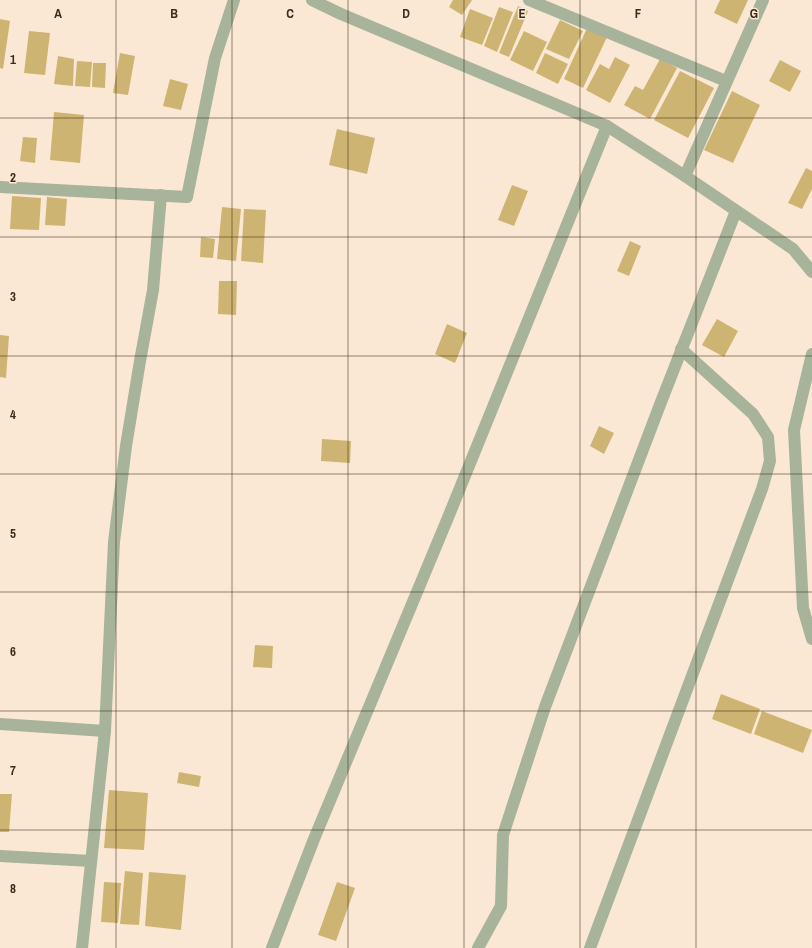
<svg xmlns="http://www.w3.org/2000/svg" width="812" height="948" viewBox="0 0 812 948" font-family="'Archivo Narrow',sans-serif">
	<rect width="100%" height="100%" fill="#fae8d4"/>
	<g fill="#ceb472">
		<polygon points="453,0 472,0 462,15 449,7"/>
		<polygon points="720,0 748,0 737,24 714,13"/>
		<polygon points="518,6 528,11 509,57 499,53"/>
		<polygon points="499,7 513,12 497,52 484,46"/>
		<polygon points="470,9 493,18 482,45 460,37"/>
		<polygon points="0,19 10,21 3,69 0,68"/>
		<polygon points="560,20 583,31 569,59 546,49"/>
		<polygon points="587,28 607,37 583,88 564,79"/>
		<polygon points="29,31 50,33 45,75 24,73"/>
		<polygon points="524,31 547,42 533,71 510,60"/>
		<polygon points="120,53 135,56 128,95 113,93"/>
		<polygon points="545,53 568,64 558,84 536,73"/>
		<polygon points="58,56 74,59 73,86 54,84"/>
		<polygon points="615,57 630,65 610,103 586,90 600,64 609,69"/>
		<polygon points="660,59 677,68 650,119 624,105 635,86 643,90"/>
		<polygon points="780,60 801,71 790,92 769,81"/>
		<polygon points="77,61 92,62 90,87 75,86"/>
		<polygon points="93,63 106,63 105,88 92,87"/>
		<polygon points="680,71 714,88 688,138 654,120"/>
		<polygon points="170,79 188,84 181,110 163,106"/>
		<polygon points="732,91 760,105 733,163 704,150"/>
		<polygon points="54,112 84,115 80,163 50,160"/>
		<polygon points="337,129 375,138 367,174 329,165"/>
		<polygon points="23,137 37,138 35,163 20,161"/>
		<polygon points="806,168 812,171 812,189 802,209 788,203"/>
		<polygon points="512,185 528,191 514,226 498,220"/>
		<polygon points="12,196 41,198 39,230 10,229"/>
		<polygon points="47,197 67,199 65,226 45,225"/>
		<polygon points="222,207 241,209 236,261 217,259"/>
		<polygon points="244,209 266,210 263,263 241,261"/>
		<polygon points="201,237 215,239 213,258 200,257"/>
		<polygon points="630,241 641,246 629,276 617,271"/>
		<polygon points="219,281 237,281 236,315 218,314"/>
		<polygon points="717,319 738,331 724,357 702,345"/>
		<polygon points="447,324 467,333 455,363 435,354"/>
		<polygon points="0,335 9,336 6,378 0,377"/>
		<polygon points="599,426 614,433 604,454 590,446"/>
		<polygon points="322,439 351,441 350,463 321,461"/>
		<polygon points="255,645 273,646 272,668 253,667"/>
		<polygon points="721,694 760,709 751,734 712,719"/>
		<polygon points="762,711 812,730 803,753 754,734"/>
		<polygon points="179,772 201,776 199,787 177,783"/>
		<polygon points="109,790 148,793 144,850 104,848"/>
		<polygon points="0,794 12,794 9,832 0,832"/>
		<polygon points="125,871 143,873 139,925 120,924"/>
		<polygon points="149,872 186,875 181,930 145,926"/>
		<polygon points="104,882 121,883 118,923 101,922"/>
		<polygon points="337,882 355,888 336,941 318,935"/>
	</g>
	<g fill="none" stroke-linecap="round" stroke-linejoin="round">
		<g stroke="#a7b39a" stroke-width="12">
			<polyline points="312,0 341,14 607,126 685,176 793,249 812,272"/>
			<polyline points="529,0 726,81"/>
			<polyline points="685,176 763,0"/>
			<polyline points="0,187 187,197 215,58 234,0"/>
			<polyline points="812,354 794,430 803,608 812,639"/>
			<polyline points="0,724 105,731"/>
			<polyline points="0,856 91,861"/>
			<polyline points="82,948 105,731 114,542 126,446 140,361 153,290 161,195"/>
			<polyline points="272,948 314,839 447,520 607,126"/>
			<polyline points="478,948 501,906 503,835 545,707 661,402 736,211"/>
			<polyline points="590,948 762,489 770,461 768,437 753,414 681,349"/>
		</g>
	</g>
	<path fill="none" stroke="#3d2c18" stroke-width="1" stroke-opacity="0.55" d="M116 0V948M232 0V948M348 0V948M464 0V948M580 0V948M696 0V948M0 118H812M0 237H812M0 356H812M0 474H812M0 592H812M0 711H812M0 830H812"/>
	<g font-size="13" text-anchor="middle" font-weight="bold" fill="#3d2c18" stroke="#fae8d4" stroke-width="3" stroke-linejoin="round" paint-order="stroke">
		<text x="58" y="18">A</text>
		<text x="174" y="18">B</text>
		<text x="290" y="18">C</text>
		<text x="406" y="18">D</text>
		<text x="522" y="18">E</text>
		<text x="638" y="18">F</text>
		<text x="754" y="18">G</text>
		<text x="13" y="64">1</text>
		<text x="13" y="182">2</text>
		<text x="13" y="301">3</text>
		<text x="13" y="419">4</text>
		<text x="13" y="538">5</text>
		<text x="13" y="656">6</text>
		<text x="13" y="775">7</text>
		<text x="13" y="893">8</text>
	</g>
</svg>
